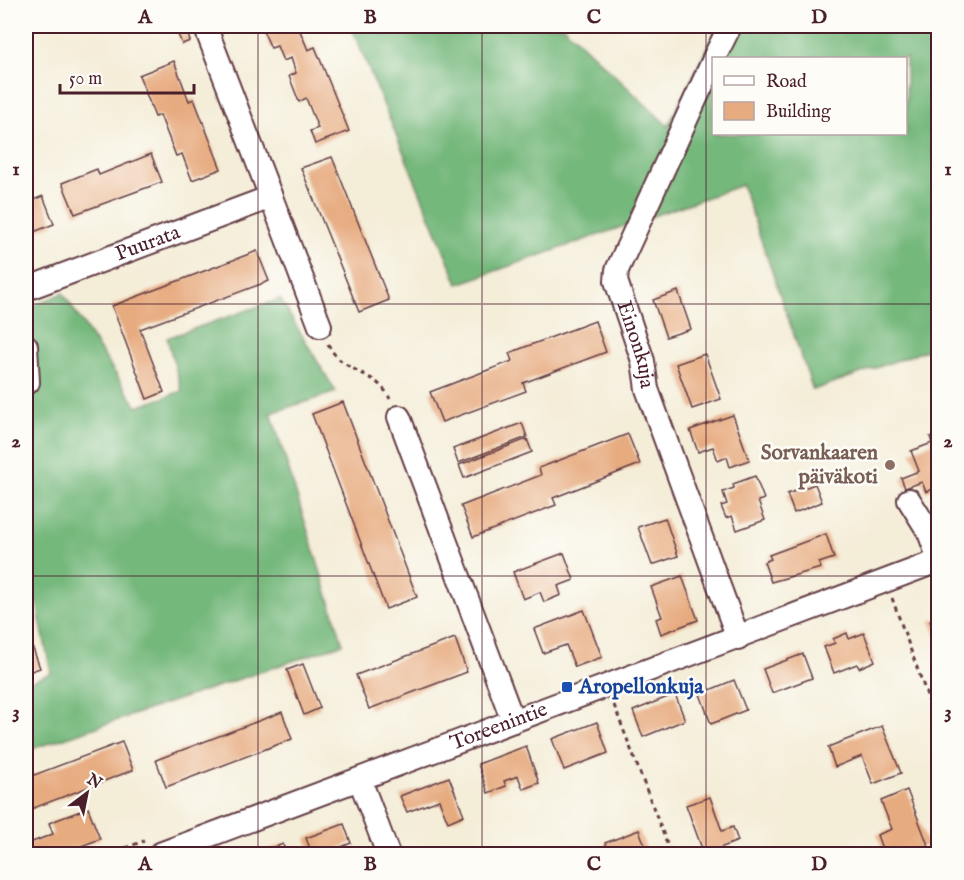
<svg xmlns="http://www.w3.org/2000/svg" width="964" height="880" viewBox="0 0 964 880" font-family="'IM FELL English',serif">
	<rect width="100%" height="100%" fill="#fdfcf7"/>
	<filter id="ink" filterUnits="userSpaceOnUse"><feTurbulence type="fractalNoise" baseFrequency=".0167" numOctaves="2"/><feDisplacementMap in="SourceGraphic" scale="12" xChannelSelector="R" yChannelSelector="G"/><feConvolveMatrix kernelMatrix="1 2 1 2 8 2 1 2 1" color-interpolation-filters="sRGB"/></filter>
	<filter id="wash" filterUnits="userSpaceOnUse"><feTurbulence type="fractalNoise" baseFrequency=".008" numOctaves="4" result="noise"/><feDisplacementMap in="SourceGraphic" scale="24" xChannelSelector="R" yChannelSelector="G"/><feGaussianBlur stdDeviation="1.35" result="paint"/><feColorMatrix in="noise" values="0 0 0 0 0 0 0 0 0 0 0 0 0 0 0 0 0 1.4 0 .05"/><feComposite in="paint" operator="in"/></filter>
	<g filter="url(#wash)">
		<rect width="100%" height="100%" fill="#f4edd8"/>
		<g fill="#75b87b" stroke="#606c53" stroke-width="1.5" fill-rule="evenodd">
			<path d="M351 26H563L668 126 718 26H938V346L813 390 742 185 458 284ZM714 58H906V134H714Z"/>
			<polygon points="63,293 137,407 182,391 167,338 280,299 336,392 271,413 343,644 26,751 26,683 51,673 26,551 26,309"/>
		</g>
		<g id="blocks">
			<g fill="#e7ab80">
				<polygon points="261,26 298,26 308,50 315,47 349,131 315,144 310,131 318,128 306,98 299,102 289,76 296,73 291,58 283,61 277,46 271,48"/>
				<polygon points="186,29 190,41 182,44 177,32"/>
				<polygon points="174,61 189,101 194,99 221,169 192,180 182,154 176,156 160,115 155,117 139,75"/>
				<polygon points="151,154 162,182 75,214 62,183 97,169 99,175"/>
				<polygon points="332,157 389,300 359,312 301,168"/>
				<polygon points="43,196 54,224 26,235 26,203"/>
				<polygon points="257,251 269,281 140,329 164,392 147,399 112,306"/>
				<polygon points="678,291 691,329 666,337 653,300"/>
				<polygon points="595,321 606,352 523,383 526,391 442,422 430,392 512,361 509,353"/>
				<polygon points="705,354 721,399 692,409 676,364"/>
				<polygon points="343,402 417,597 386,609 312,414"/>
				<polygon points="733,415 749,460 730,467 727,457 718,461 713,447 698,452 690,430"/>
				<polygon points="522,423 527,437 458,463 453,449"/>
				<polygon points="938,433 938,487 926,492 922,482 905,488 901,478 919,471 911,451 932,443 930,437"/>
				<polygon points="628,434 640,464 553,498 556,505 473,537 461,506 541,475 539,468"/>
				<polygon points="527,439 532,452 464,478 459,465"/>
				<polygon points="755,476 764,499 758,501 765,520 737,530 732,516 726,518 721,506 727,504 723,492 734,488 733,484"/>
				<polygon points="815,484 822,502 794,513 787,494"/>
				<polygon points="665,518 678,556 652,565 638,527"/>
				<polygon points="826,534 834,558 819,563 821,568 771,582 764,562 771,559 769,555"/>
				<polygon points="564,553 574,580 558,586 561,595 544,602 540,592 523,599 513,572"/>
				<polygon points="682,576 698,620 661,634 656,619 662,617 651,587"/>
				<polygon points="584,610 602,657 575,667 566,645 543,653 534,629"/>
				<polygon points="938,618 938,641 930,621"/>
				<polygon points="847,633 849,639 864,633 875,661 859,668 857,664 834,673 824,647 835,643 833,639"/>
				<polygon points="455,638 467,672 369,709 356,675"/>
				<polygon points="31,643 40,668 26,673 26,645"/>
				<polygon points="803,654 812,678 772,693 763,669"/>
				<polygon points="303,664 320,708 304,715 287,670"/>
				<polygon points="734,680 746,710 711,724 700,694"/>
				<polygon points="675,694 685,720 643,737 633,711"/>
				<polygon points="282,712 292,739 166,787 156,760"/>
				<polygon points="597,722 608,753 564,770 552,739"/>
				<polygon points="882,726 901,773 873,784 862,756 835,767 828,747"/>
				<polygon points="122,742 133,770 26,811 26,778"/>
				<polygon points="526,746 539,783 523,789 518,776 504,781 506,786 488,793 478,764"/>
				<polygon points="449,777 464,815 448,822 439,800 407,812 400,796"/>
				<polygon points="907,790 928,845 903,854 884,854 877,835 892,829 881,801"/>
				<polygon points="710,797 722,831 733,827 738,841 704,854 686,805"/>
				<polygon points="88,808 100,839 60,854 31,854 27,844 53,834 49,823"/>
				<polygon points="344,824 351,843 339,848 342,854 312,854 306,838"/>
				<polygon points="639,830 648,853 609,854 605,843"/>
				<polygon points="283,844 286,854 256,854"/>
			</g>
		</g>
	</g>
	<g filter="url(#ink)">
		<use href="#blocks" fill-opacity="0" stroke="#643e45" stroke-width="1.5"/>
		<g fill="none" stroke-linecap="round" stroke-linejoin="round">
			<defs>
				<g id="minor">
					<polyline points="714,58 730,26"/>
					<path id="s1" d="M714 59 617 270 616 281 643 361 647 389 738 638"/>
					<polyline points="271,197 320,326"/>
					<path id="s2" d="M26 289 271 197 205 26"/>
					<polyline points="26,346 28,382"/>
					<polyline points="399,417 513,721"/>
					<polyline points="909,500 929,532 938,557"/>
					<polyline points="360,780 388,854"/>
					<path id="s3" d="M160 854 938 561"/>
				</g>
			</defs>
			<use href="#minor" stroke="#643e45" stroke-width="26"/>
			<g stroke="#643e45" stroke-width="3" stroke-dasharray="4.5 4.5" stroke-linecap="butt">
				<polyline points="26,135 26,144"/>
				<path d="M328 344C343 375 376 369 390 399"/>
				<polyline points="892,598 938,726"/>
				<polyline points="614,705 671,854"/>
				<polyline points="108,854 144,841"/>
			</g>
			<use href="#minor" stroke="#fff" stroke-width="22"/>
		</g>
	</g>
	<path fill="none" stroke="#4a1f2b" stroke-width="1.5" stroke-opacity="0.55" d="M258 26V854M482 26V854M706 26V854M26 304H938M26 576H938"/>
	<circle fill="#8d6e63" stroke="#fdfcf7" stroke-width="2" cx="890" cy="465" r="6"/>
	<rect fill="#1a4fb4" stroke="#fdfcf7" stroke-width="2" x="561" y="681" width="12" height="12" rx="3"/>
	<g text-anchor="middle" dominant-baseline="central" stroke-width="5" stroke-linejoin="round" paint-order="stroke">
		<g font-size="21" fill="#4a1f2b" stroke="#fdfcf7">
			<text stroke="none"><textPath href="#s2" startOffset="130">Puurata</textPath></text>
			<text stroke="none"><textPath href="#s1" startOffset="310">Einonkuja</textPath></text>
			<text stroke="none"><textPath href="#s3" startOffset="362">Toreenintie</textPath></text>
		</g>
		<g font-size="21" font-weight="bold" fill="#785e54" stroke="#fdfcf7" text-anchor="end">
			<text x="878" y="453">Sorvankaaren<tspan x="878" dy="24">päiväkoti</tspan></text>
		</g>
		<g font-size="21" font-weight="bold" fill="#164399" stroke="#fdfcf7" text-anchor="start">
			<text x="579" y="687">Aropellonkuja</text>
		</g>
	</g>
	<rect width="964" height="880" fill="none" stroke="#fdfcf7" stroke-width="66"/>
	<rect x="712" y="57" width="195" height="78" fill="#fdfcf7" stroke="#b5a4a5" stroke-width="1.5"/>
	<rect x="724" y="76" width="30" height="9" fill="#ffffff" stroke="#b5a4a5" stroke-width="1.5"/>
	<text x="766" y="87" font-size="18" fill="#4a1f2b">Road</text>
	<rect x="724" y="102" width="30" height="18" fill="#e7ab80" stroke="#b5a4a5" stroke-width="1.5"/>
	<text x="766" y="117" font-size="18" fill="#4a1f2b">Building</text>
	<g transform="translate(87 793) rotate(32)" stroke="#fdfcf7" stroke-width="4.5" paint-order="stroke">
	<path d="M0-4.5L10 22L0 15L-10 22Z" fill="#4a1f2b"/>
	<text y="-9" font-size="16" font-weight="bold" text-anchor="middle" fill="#4a1f2b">N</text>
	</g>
	<path d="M60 84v9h134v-9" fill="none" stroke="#4a1f2b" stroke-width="3"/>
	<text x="69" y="84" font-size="18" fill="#4a1f2b" stroke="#fdfcf7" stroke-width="4.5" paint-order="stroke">50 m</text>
	<rect x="33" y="33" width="898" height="814" fill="none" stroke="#4a1f2b" stroke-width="2"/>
	<g font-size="20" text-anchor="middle" font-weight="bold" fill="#4a1f2b">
		<text x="145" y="23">A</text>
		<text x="370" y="23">B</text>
		<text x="594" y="23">C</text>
		<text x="819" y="23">D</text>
		<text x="16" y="175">1</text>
		<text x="948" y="175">1</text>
		<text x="16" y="447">2</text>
		<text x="948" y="447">2</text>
		<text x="16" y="718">3</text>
		<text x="948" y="718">3</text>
		<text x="145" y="870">A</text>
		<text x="370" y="870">B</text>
		<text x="594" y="870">C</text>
		<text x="819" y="870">D</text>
	</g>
</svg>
